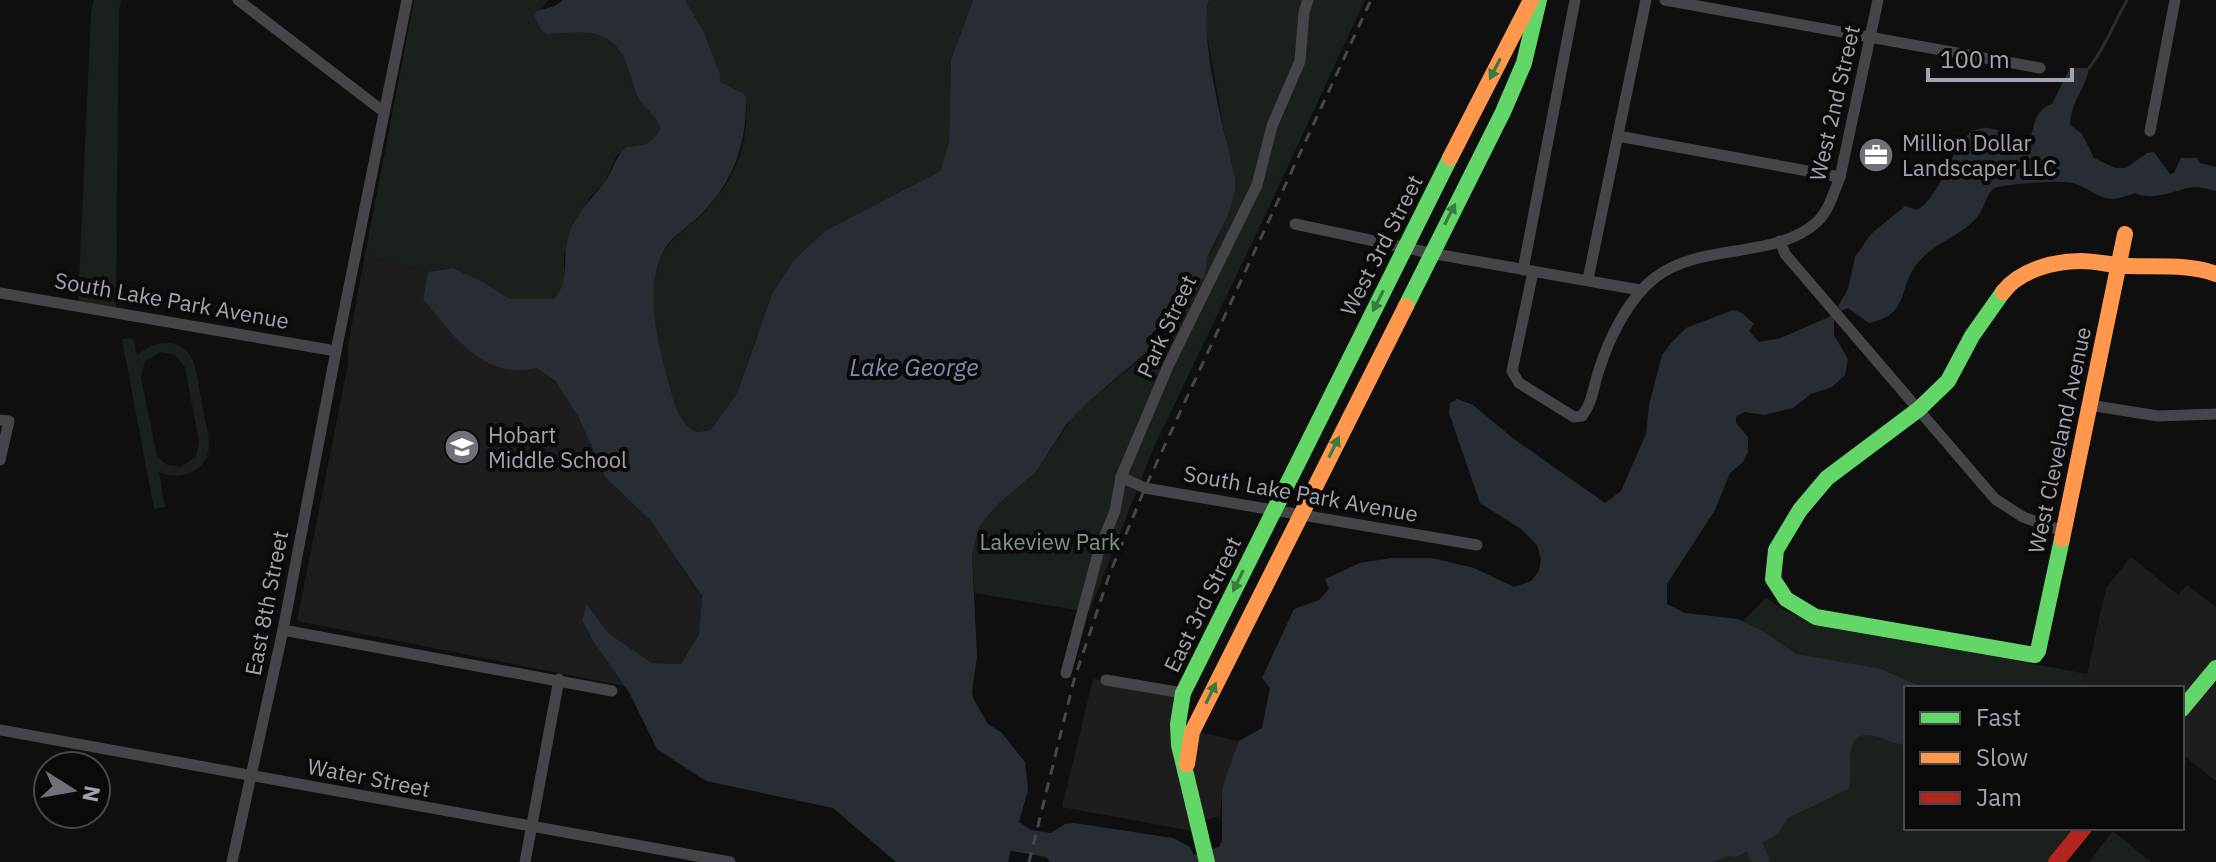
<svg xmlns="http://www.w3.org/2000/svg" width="2216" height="862" viewBox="0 0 2216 862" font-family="'IBM Plex Sans',sans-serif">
	<rect width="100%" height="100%" fill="#0f0f10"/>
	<g fill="#1d1d1e">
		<polygon points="365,255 428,272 423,299 512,370 538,368 559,386 579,418 605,477 650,520 702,597 699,634 681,664 652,663 608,633 588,605 582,621 593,641 624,686 297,621 348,364 348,345"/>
		<polygon points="2131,557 2178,595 2187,585 2216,607 2216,672 2210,680 2216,682 2216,781 2182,754 2182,688 2076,688 2087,674 2106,588"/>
		<polygon points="1093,679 1181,695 1198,832 1062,807"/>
		<polygon points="1194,731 1239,741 1222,790 1220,816 1198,822 1191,791"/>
	</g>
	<g fill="#1a201b" fill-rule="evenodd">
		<polygon points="94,0 121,0 119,11 116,310 78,304 91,12"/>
		<path d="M414 0H548L542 9 537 11 547 34C574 33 605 26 621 53 630 67 631 85 639 99 646 111 657 114 660 128L654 140 617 155 605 182 592 195 574 222 564 255V280L561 292 554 299H509L483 282 453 268 428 272 365 255Z"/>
		<path d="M685 0H973L951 60 949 142 940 171 825 231 756 338 737 393 711 430 696 432C677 424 673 399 668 380 658 345 646 296 660 260 668 240 681 233 696 220 723 195 744 161 746 124 746 114 748 103 744 94L720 82V74L704 32Z"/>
		<polygon points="1209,0 1365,0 1263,220 1154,447 1089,612 975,593 972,555 979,527 996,506 1036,472 1070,421 1088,402 1169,336 1205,276 1207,258 1214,247 1235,192 1205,23"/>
		<path d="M133 338 137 356C153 339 182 336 193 361 198 374 199 390 202 403 204 417 209 432 209 446 207 473 180 481 159 472L165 507 154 509 122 339ZM160 352 174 354 185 367 199 442 196 457 180 467 165 464 157 456 141 378 145 361Z"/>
		<polygon points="1766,598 1788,612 1816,623 2087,674 2076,688 1906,688 1906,828 2081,828 2052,862 1687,862 1791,663 1736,628"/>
		<polygon points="2113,831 2151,862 2089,862"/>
	</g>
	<g fill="#282d33">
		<path d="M563 0H685L704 32 720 74V82L744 94 746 98C747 146 732 186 696 219 680 234 669 237 660 259 646 295 658 344 668 380 673 398 677 424 697 432L711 430 737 393 773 292 794 260 825 231 940 171 949 142 951 60 973 0H1209C1198 38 1226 136 1235 178V192L1228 215 1207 258 1205 276 1190 301 1152 333 1147 352 1088 402 1066 425 1036 472 996 506 979 527 972 555 977 656 972 692 973 698 988 724 1002 733 1025 762 1028 790 1019 822 1031 830 1051 833 1065 824 1074 823 1173 838 1190 847 1194 855 1219 847 1222 841V790L1227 773 1239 741 1262 728 1270 688 1262 678 1294 609 1319 600 1329 589 1325 579 1360 563 1392 558H1432L1474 568 1514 587 1531 581 1539 571 1541 559 1537 545 1521 529 1480 503 1449 413 1450 403 1457 399 1473 405 1514 439 1605 503 1621 491 1646 434 1649 405 1662 355 1671 343 1686 328 1733 310 1742 313 1754 324 1749 331 1759 342 1781 338 1831 316 1834 319V335L1848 359 1845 375 1832 387 1811 394 1793 408 1764 415 1744 412 1736 417V423L1748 437V452L1743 462 1730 473 1715 510 1667 584V604L1685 613 1738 619 1764 632 1796 654 1881 669 1922 687 1906 688V745C1893 744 1881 736 1868 735 1841 733 1855 775 1848 789L1788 818 1778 834 1736 857 1728 856 1713 862H1050L1046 857 1011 851 1008 862H896L833 808 706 781 657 749 630 694 593 641 582 620 587 604 608 633 652 663 681 664 699 634 702 596 650 520 605 477 579 418 556 382 537 368C529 369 520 371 512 370 473 366 446 326 423 299L428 272 453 268 483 282 510 299H554C571 281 561 256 569 234 576 213 591 200 604 183 613 171 615 157 626 147 644 145 652 145 660 129 657 114 646 111 639 99 631 85 630 67 621 53 605 26 573 33 547 34L542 31 534 16 537 11 555 6Z"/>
		<path d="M2070 68H2089C2085 91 2072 98 2070 125L2082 134 2094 158 2115 168H2126L2147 153 2154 152 2170 174 2174 173 2181 158H2197L2200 163 2216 167V191C2208 189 2197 186 2188 188 2172 192 2151 201 2135 193 2100 207 2101 192 2072 183 2062 180 1999 184 1993 189 1986 195 1984 209 1978 216 1961 237 1932 243 1916 265 1898 290 1909 315 1869 323L1848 308 1841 311 1838 306 1848 289 1855 257 1871 234 1905 206 1917 210C1947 193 1950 133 1982 128 1988 127 1996 130 2001 131 2009 132 2018 136 2021 143L2028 142C2036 128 2032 111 2052 104Z"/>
	</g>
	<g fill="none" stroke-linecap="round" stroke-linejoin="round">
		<path stroke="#282d33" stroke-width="3" d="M2089 68C2105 48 2114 23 2127 0"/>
		<polyline stroke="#282d33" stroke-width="18" points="1754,846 1761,862"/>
		<g stroke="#444549" stroke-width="11">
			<polyline points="238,0 384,112"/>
			<polyline points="1665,0 2040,68"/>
			<polyline points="2150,131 2175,0"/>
			<polyline points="1618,136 1840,177"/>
			<polyline points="1295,224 1430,253 1640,290"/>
			<polyline points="1780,241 1785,254 1995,499 2023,517 2063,531"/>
			<polyline points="1523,270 1575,0"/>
			<path d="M1533 272 1512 371 1519 383 1574 417 1582 416C1593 402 1593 387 1599 370 1609 338 1629 297 1656 277 1701 242 1777 260 1818 221 1829 210 1834 192 1840 177L1878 0"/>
			<polyline points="1588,279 1646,0"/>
			<polyline points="0,293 336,351"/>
			<polyline points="2089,405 2158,416 2216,414"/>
			<polyline points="0,420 9,421 0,460"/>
			<polyline points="1121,477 1145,488 1477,545"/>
			<polyline points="283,630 612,691"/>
			<polyline points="1066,673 1099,550 1115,511 1121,477 1169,364 1257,185 1272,126 1300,61 1304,12 1308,0"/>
			<polyline points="1106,680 1183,693"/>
			<polyline points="0,730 730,862"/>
			<polyline points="232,862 283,630 336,351 407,0"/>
			<polyline points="525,862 559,679"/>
		</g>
		<g stroke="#63d668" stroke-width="16">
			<polyline points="2003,292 1972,336 1948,381 1919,409 1827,478 1800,510 1776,550 1773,579 1786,599 1816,617 2035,655 2038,651 2062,539"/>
			<polyline points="1406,306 1503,112 1524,63 1539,0"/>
			<polyline points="2182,709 2216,668"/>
			<polyline points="1207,862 1179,745 1178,724 1183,693 1450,158"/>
		</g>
		<g stroke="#ff974d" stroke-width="16">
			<polyline points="1450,158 1531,0"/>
			<path d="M2003 292C2020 270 2054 261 2081 261 2097 261 2114 266 2130 266 2159 267 2189 264 2216 274"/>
			<polyline points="2062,539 2125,234"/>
			<polyline points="1187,764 1192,732 1406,306"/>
		</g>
		<polyline stroke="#b3261e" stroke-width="16" points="2056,862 2084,828"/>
		<polyline stroke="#464749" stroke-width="3" stroke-dasharray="10 8" stroke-linecap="butt" points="1029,862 1074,680 1110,573 1145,488 1371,0"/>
	</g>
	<defs><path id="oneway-solid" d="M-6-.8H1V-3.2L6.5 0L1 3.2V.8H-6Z" transform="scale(2)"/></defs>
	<g fill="#3b7a3e">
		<use href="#oneway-solid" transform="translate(1495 69) rotate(117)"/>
		<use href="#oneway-solid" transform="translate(1450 214) rotate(-63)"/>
		<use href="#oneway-solid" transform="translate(1378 301) rotate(117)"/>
		<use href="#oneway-solid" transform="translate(1334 447) rotate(-64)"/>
		<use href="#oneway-solid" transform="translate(1238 581) rotate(116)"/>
		<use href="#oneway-solid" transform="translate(1211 693) rotate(-64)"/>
	</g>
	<defs>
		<symbol id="office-disc" viewBox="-11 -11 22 22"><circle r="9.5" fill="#6f7078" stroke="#0b0a0b"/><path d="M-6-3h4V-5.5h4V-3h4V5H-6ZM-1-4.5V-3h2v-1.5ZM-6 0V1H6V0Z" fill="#fff"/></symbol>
		<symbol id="school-disc" viewBox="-11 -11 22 22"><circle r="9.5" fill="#6f7078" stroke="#0b0a0b"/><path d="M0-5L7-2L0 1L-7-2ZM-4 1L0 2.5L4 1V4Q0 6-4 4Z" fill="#fff"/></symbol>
	</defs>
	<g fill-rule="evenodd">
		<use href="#office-disc" x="1856" y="135" width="40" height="40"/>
		<use href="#school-disc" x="442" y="427" width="40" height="40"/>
	</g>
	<g text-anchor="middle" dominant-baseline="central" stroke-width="8" stroke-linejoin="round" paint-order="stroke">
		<g font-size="22" fill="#a2a5b0" stroke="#0b0a0b">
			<text transform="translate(1834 103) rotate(-77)">West 2nd Street</text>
			<text transform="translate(1381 245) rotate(-63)">West 3rd Street</text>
			<text transform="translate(172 300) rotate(10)">South Lake Park Avenue</text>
			<text transform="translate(1166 326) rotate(-65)">Park Street</text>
			<text transform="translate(2059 440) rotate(-78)">West Cleveland Avenue</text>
			<text transform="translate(1301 493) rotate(10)">South Lake Park Avenue</text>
			<text transform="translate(266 603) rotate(-79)">East 8th Street</text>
			<text transform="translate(1202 604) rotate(-64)">East 3rd Street</text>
			<text transform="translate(369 777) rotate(11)">Water Street</text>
		</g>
		<g font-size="22" fill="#a2a5b0" stroke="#0b0a0b" text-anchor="start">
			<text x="1902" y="142">Million Dollar<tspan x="1902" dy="25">Landscaper LLC</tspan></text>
			<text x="488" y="434">Hobart<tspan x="488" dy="25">Middle School</tspan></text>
		</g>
		<g font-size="22" fill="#7b9980" stroke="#0b0a0b">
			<text x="1050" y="541">Lakeview Park</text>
		</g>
		<g font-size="24" font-style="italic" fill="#7c8fa7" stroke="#0b0a0b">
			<text x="914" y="367">Lake George</text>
		</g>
	</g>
	<rect x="1904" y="686" width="280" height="144" fill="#0b0a0b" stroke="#47484d" stroke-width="2"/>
	<rect x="1920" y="712" width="40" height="12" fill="#63d668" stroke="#47484d" stroke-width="2"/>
	<text x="1976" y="726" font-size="24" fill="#a2a5b0">Fast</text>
	<rect x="1920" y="752" width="40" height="12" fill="#ff974d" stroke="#47484d" stroke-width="2"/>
	<text x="1976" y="766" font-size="24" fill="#a2a5b0">Slow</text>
	<rect x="1920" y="792" width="40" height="12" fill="#b3261e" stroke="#47484d" stroke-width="2"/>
	<text x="1976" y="806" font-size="24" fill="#a2a5b0">Jam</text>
	<g transform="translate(72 790) rotate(101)"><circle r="38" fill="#0b0a0b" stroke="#47484d" stroke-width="2"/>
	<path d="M0-6L14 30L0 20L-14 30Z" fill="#6f7078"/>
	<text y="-12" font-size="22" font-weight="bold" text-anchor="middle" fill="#a2a5b0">N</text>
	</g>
	<path d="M1928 68v12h144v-12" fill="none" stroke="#a2a5b0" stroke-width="4"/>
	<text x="1940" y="68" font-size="24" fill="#a2a5b0" stroke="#0b0a0b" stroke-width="6" paint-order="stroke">100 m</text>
</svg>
